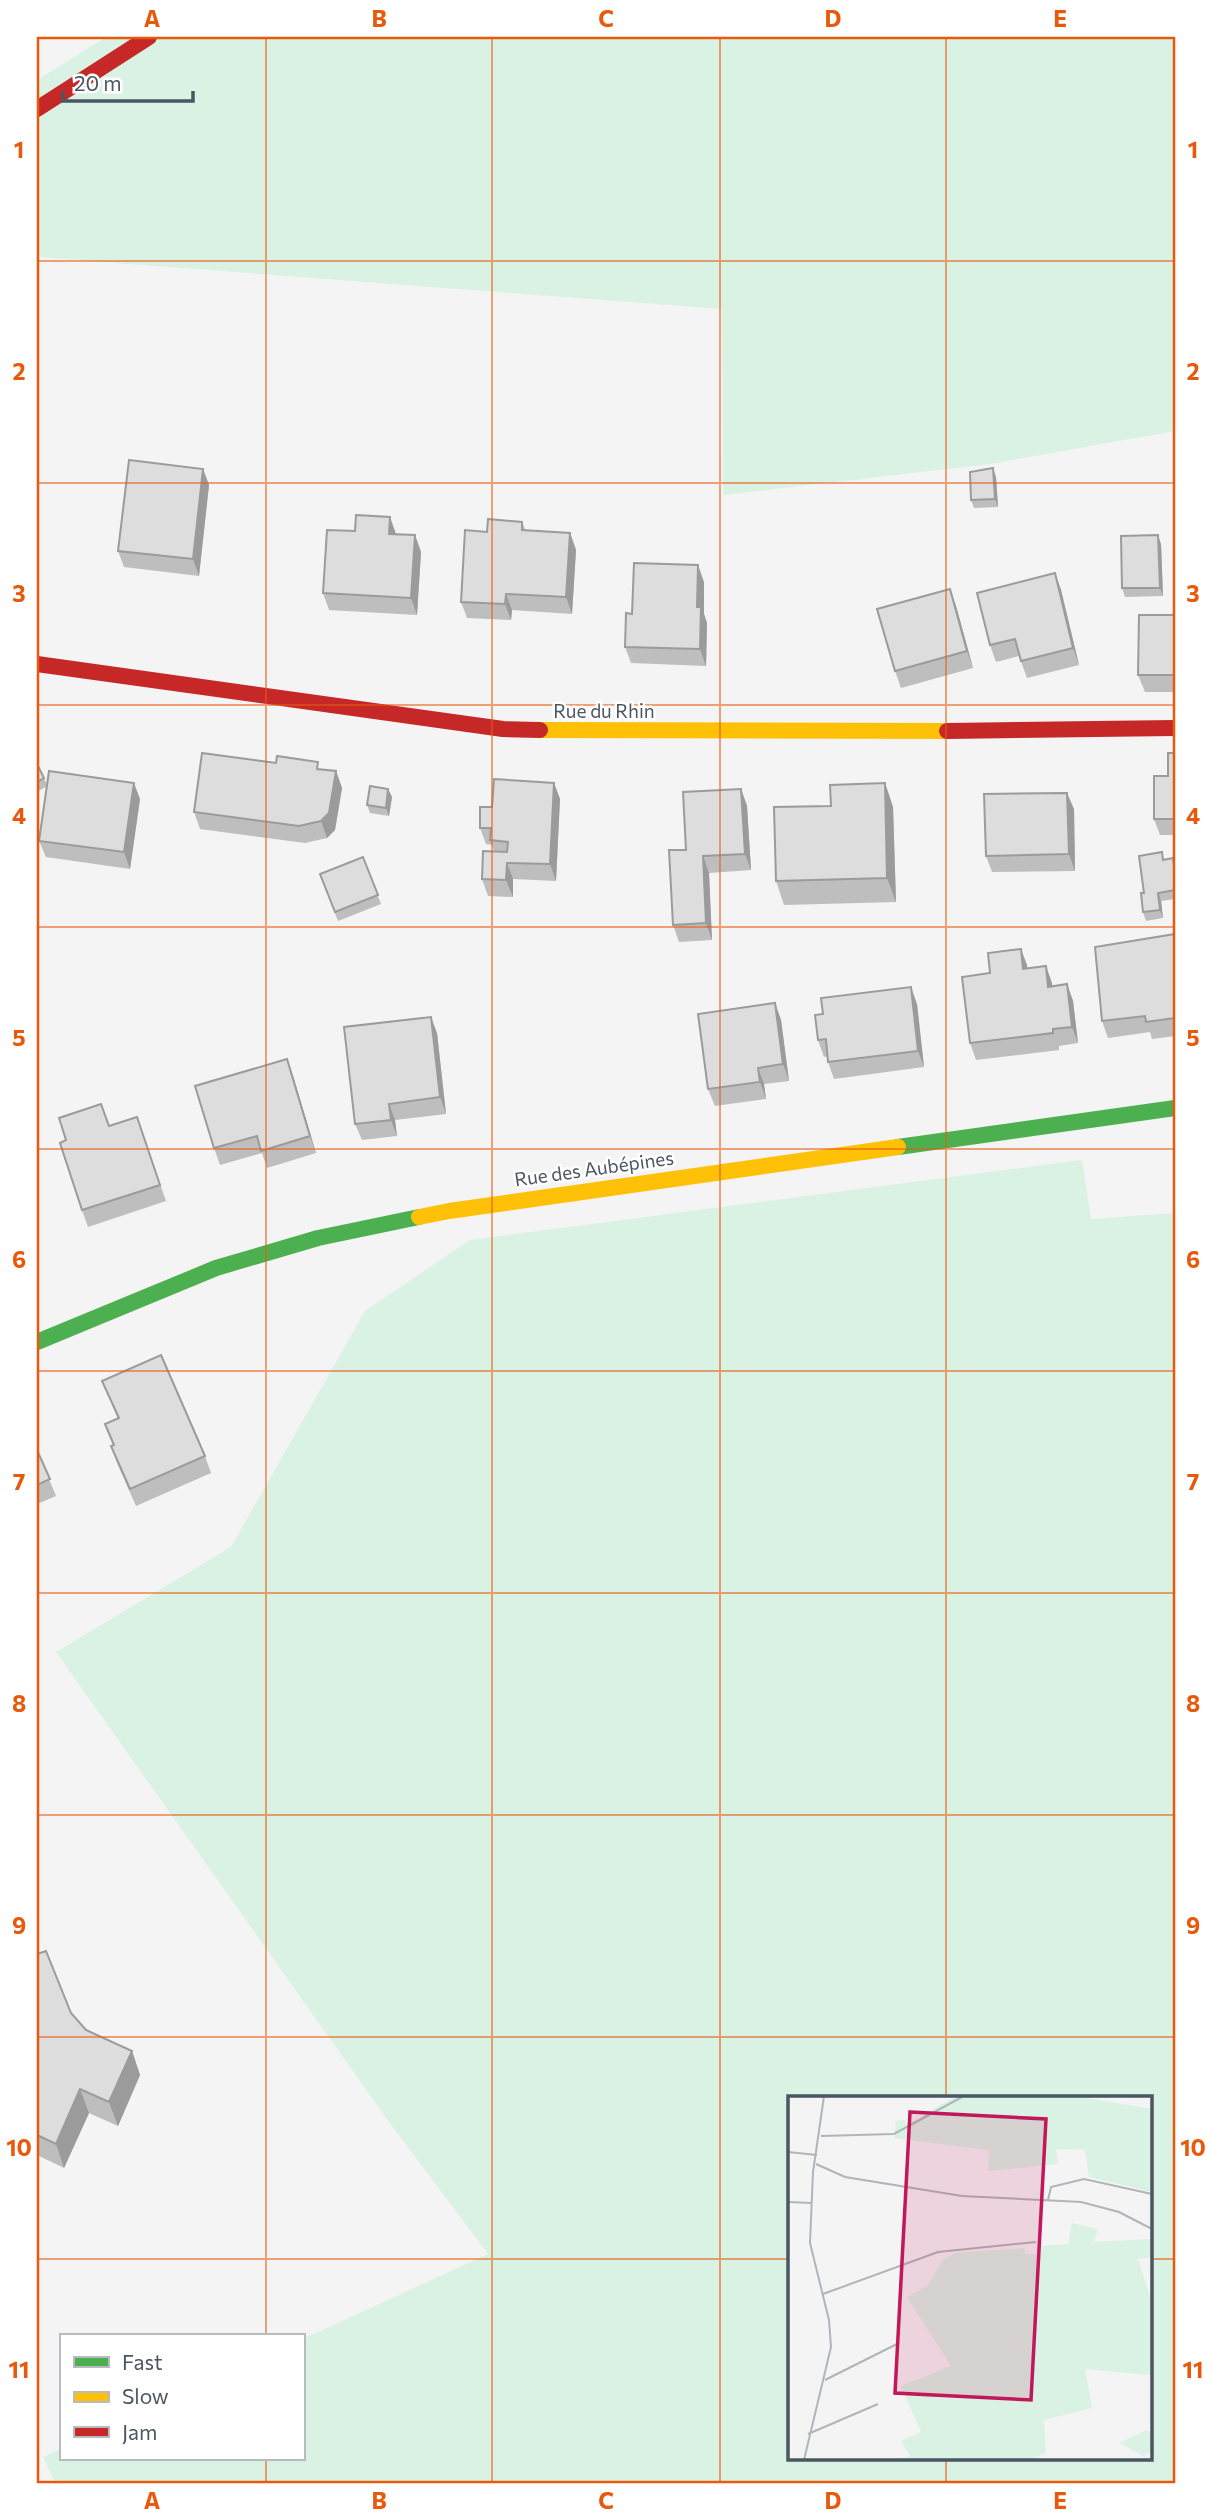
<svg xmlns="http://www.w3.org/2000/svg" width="1212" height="2520" viewBox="0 0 1212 2520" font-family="Commissioner,sans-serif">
	<rect width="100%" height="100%" fill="#f4f4f4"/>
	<g fill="#d9f2e3" fill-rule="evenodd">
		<polygon points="106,37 1175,37 1175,431 990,464 723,495 722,309 37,257 37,80"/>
		<path d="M1082 1160 1091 1219 1175 1213V2483H55L43 2457 61 2449V2459H303V2339L488 2254 389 2122 56 1652 231 1547 365 1311 470 1240ZM790 2098H1151V2459H790Z"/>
	</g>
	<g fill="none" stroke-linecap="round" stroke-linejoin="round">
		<g stroke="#4caf50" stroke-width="16">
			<polyline points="898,1147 1175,1108"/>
			<polyline points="37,1342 216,1268 318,1238 419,1217"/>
		</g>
		<g stroke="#ffc107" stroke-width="16">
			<polyline points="540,730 947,731"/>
			<polyline points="419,1217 449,1211 898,1147"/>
		</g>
		<g stroke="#c62828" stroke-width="16">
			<polyline points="37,109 149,37"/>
			<polyline points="37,664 503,729 540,730"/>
			<polyline points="947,731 1175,728"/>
		</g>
	</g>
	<g fill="#bebebf">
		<polygon points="203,469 209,485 199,576 124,567 118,551"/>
		<polygon points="996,477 998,507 974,508 971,500"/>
		<polygon points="522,522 526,531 570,533 576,550 572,614 512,610 511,620 467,618 461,602 487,532"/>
		<polygon points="396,534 415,535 421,552 417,615 329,610 323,593"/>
		<polygon points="1161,544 1163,596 1125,597 1122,588"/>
		<polygon points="1055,573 1061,590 1079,665 1027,678 1019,656 996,662 990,645"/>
		<polygon points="704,582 704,614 707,623 706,666 631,663 625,647 632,614"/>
		<polygon points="956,606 973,668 901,688 895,671"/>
		<polygon points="1175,615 1175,692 1145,692 1138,675"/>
		<polygon points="1175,753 1175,835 1160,835 1154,819"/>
		<polygon points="37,764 47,785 140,799 130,869 46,857 39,841 47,786 37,792"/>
		<polygon points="320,769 336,771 342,788 335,830 327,838 305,843 200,829 194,812"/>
		<polygon points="554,783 560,799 556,881 513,879 513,897 488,896 482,879 494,851 492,845 486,844 480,828 492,807"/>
		<polygon points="885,783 893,807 896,902 784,905 776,881"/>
		<polygon points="388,789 392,797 389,816 370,813 367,805"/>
		<polygon points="741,789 747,806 751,870 709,873 712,940 679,942 673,925 686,850"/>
		<polygon points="1074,809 1075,871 992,872 986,856"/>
		<polygon points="363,857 381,904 338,921 320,874"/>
		<polygon points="1165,859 1175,864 1175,899 1161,901 1163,918 1146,921 1143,912 1144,893"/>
		<polygon points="1175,934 1175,1036 1152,1039 1150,1032 1108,1038 1102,1021"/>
		<polygon points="1027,965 1027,968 1046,966 1052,986 1067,984 1073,1001 1078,1043 1059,1046 1059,1050 976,1060 970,1043 990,973"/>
		<polygon points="775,1003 781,1020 789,1081 764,1084 766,1099 715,1106 708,1089"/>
		<polygon points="917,1004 924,1067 834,1079 828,1062 828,1056 824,1057 818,1040"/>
		<polygon points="437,1033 446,1114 395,1120 397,1136 362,1140 355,1124"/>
		<polygon points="287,1059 293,1076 316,1153 267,1168 262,1153 220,1165 214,1148"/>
		<polygon points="137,1117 166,1201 88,1227 82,1210 109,1126"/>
		<polygon points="102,1381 205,1456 211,1473 136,1506 117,1463 111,1446 113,1445 105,1424 118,1419"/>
		<polygon points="37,1450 56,1496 37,1504"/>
		<polygon points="37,1954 71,2013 86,2030 132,2051 140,2075 118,2126 89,2113 64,2168 37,2155"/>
	</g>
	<g fill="#9b9b9b">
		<polygon points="993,468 996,477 998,507 995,499"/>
		<polygon points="203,469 209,485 199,576 193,559"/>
		<polygon points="390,517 396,534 389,534"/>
		<polygon points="570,533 576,550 572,614 566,597"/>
		<polygon points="415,535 421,552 417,615 411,598"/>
		<polygon points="1158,535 1161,544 1163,596 1160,588"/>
		<polygon points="698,565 704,582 704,614 707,623 706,666 700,649 697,607"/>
		<polygon points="1055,573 1061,590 1079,665 1073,648"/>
		<polygon points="950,589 956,606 973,668 967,651"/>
		<polygon points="506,594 512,610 511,620 505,604"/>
		<polygon points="336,771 342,788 335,830 327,838 321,821"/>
		<polygon points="134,783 140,799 130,869 124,852"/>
		<polygon points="554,783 560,799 556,881 550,864"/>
		<polygon points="885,783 893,807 896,902 887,878"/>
		<polygon points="388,789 392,797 389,816 386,808"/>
		<polygon points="741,789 747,806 751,870 745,854"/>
		<polygon points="1067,793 1074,809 1075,871 1069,854"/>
		<polygon points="703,856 709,873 712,940 706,923"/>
		<polygon points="507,863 513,879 513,897 506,880"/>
		<polygon points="1158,893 1161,901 1163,918 1160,910"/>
		<polygon points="1021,949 1027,965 1029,986 1023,969"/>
		<polygon points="1046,966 1052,983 1054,1003 1048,987"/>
		<polygon points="1067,984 1073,1001 1078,1043 1072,1027"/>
		<polygon points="911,987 917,1004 924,1067 918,1051"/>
		<polygon points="775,1003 781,1020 789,1081 783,1064"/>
		<polygon points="431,1017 437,1033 446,1114 440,1097"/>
		<polygon points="287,1059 293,1076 316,1153 310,1136"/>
		<polygon points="758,1068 764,1084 766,1099 760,1082"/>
		<polygon points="389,1104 395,1120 397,1136 391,1120"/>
		<polygon points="132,2051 140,2075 118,2126 109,2102"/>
		<polygon points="80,2089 89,2113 64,2168 56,2144"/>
	</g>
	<g fill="#ddddde" stroke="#9b9b9b" stroke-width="2">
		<polygon points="129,460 203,469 193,559 118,551"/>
		<polygon points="993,468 995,499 971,500 970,472"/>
		<polygon points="356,515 390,517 389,534 415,535 411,598 323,593 327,530 355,531"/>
		<polygon points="488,519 522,522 522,530 570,533 566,597 506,594 505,604 461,602 465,530 487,532"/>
		<polygon points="1158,535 1160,588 1122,588 1121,536"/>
		<polygon points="634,563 698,565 697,607 701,607 700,649 625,647 626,613 632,614"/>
		<polygon points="1055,573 1073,648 1021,661 1015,639 990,645 977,593"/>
		<polygon points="950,589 967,651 895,671 877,609"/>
		<polygon points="1139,615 1175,615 1175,675 1138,675"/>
		<polygon points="202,753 276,763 277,756 318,762 317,769 336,771 329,813 321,821 299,826 194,812"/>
		<polygon points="1168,753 1175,753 1175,819 1154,819 1154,776 1168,776"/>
		<polygon points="37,764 44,778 37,782"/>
		<polygon points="49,771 134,783 124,852 39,841"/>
		<polygon points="494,779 554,783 550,864 507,863 506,880 482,879 483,851 507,852 508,842 490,840 491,828 480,828 480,807 492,807"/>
		<polygon points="885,783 887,878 776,881 774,807 831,806 830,785"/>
		<polygon points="370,786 388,789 386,808 367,805"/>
		<polygon points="741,789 745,854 703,856 706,923 673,925 669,850 686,850 683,792"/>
		<polygon points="1067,793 1069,854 986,856 984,794"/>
		<polygon points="1162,852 1163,860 1173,858 1175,873 1175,890 1158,893 1160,910 1143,912 1141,893 1144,893 1139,856"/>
		<polygon points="363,857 378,895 335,912 320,874"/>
		<polygon points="1175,934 1175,1018 1146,1022 1145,1016 1102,1021 1095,947"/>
		<polygon points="1021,949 1023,969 1046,966 1048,987 1067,984 1072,1027 1053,1029 1053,1033 970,1043 962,977 990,973 988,953"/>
		<polygon points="911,987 918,1051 828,1062 826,1039 818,1040 815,1015 823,1014 821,998"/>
		<polygon points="775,1003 783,1064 758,1068 760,1082 708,1089 698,1014"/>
		<polygon points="431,1017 440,1097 389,1104 391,1120 355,1124 344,1027"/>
		<polygon points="287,1059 310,1136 261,1151 257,1136 214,1148 195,1086"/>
		<polygon points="101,1104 109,1126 137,1117 160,1185 82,1210 60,1143 66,1140 59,1118"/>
		<polygon points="161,1355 205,1456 130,1489 111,1446 114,1445 105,1424 119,1418 102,1381"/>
		<polygon points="37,1450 50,1479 37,1485"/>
		<polygon points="46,1951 71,2013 86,2030 132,2051 109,2102 80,2089 56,2144 37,2135 37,1954"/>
	</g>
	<path fill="none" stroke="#e8590c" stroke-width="2" stroke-opacity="0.55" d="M266 37V2336M492 37V2483M720 37V2483M946 37V2098M37 261H1175M37 483H1175M37 705H1175M37 927H1175M37 1149H1175M37 1371H1175M37 1593H1175M37 1815H1175M37 2037H1175M37 2259H790M1151 2259H1175M266 2459V2483M946 2459V2483"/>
	<g text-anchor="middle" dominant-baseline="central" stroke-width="5" stroke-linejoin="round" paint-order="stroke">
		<g font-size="19" fill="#4a5661" stroke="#fff">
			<text x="604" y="710">Rue du Rhin</text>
			<text transform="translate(594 1168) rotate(-8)">Rue des Aubépines</text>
		</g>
	</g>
	<g transform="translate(788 2096)">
		<rect width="364" height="364" fill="#f4f4f4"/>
		<path d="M168 0H288L364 13V96L301 81 297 54 268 53 270 68 200 75 201 54 106 42 108 25 117 24 118 29ZM284 127 310 133 306 146 364 143V161L350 163 364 206V279L297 273 304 312 256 324 258 357 243 364H109L122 360 113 345 133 336 113 290 163 270 119 201 139 190 155 164 167 157 236 152 237 158H249V150L280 148ZM359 334 364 338V356L355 360 331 347Z" fill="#d9f2e3"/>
		<path fill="none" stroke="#b0b5b9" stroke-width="2" d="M33 40 106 38 174 1M0 56 29 59M28 68 57 81 174 100 293 106 331 116 364 133M260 104 263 91 296 83 364 98M0 106 23 107M35 198 150 156 248 146M37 284 109 248M20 338 90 308M16 364 43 251 41 224 22 147 25 76 36 0"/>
		<path fill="#c2185b" fill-opacity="0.15" stroke="#c2185b" stroke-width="3.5" d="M122 16 258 23 243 304 107 297Z"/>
		<rect width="364" height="364" fill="none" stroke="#4a5661" stroke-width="3.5"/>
	</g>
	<rect width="1212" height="2520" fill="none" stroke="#ffffff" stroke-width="77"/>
	<rect x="60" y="2334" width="245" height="126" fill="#ffffff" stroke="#b7bbc0" stroke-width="2"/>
	<rect x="74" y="2357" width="35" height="10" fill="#4caf50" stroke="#b7bbc0" stroke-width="2"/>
	<text x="122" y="2370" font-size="21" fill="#4a5661">Fast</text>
	<rect x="74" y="2392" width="35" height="10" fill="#ffc107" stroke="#b7bbc0" stroke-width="2"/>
	<text x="122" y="2404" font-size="21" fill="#4a5661">Slow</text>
	<rect x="74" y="2427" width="35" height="10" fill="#c62828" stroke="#b7bbc0" stroke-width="2"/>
	<text x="122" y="2440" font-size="21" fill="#4a5661">Jam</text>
	<path d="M63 91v10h130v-10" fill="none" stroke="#4a5661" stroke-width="3.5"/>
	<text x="74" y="91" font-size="21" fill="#4a5661" stroke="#ffffff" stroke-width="5" paint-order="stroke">20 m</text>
	<rect x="38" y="38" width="1136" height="2444" fill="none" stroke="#e8590c" stroke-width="2.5"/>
	<g font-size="23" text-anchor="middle" font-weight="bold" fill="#e8590c">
		<text x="152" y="27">A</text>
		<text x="379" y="27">B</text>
		<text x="606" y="27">C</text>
		<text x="833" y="27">D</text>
		<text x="1060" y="27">E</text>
		<text x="19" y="158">1</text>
		<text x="1193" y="158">1</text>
		<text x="19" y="380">2</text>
		<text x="1193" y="380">2</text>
		<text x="19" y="602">3</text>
		<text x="1193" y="602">3</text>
		<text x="19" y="824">4</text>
		<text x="1193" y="824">4</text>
		<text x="19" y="1046">5</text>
		<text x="1193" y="1046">5</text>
		<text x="19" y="1268">6</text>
		<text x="1193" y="1268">6</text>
		<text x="19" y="1490">7</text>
		<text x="1193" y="1490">7</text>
		<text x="19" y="1712">8</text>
		<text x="1193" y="1712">8</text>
		<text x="19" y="1934">9</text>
		<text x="1193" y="1934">9</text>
		<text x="19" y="2156">10</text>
		<text x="1193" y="2156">10</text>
		<text x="19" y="2378">11</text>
		<text x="1193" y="2378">11</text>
		<text x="152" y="2509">A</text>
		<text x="379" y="2509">B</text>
		<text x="606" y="2509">C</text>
		<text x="833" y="2509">D</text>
		<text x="1060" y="2509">E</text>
	</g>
</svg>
